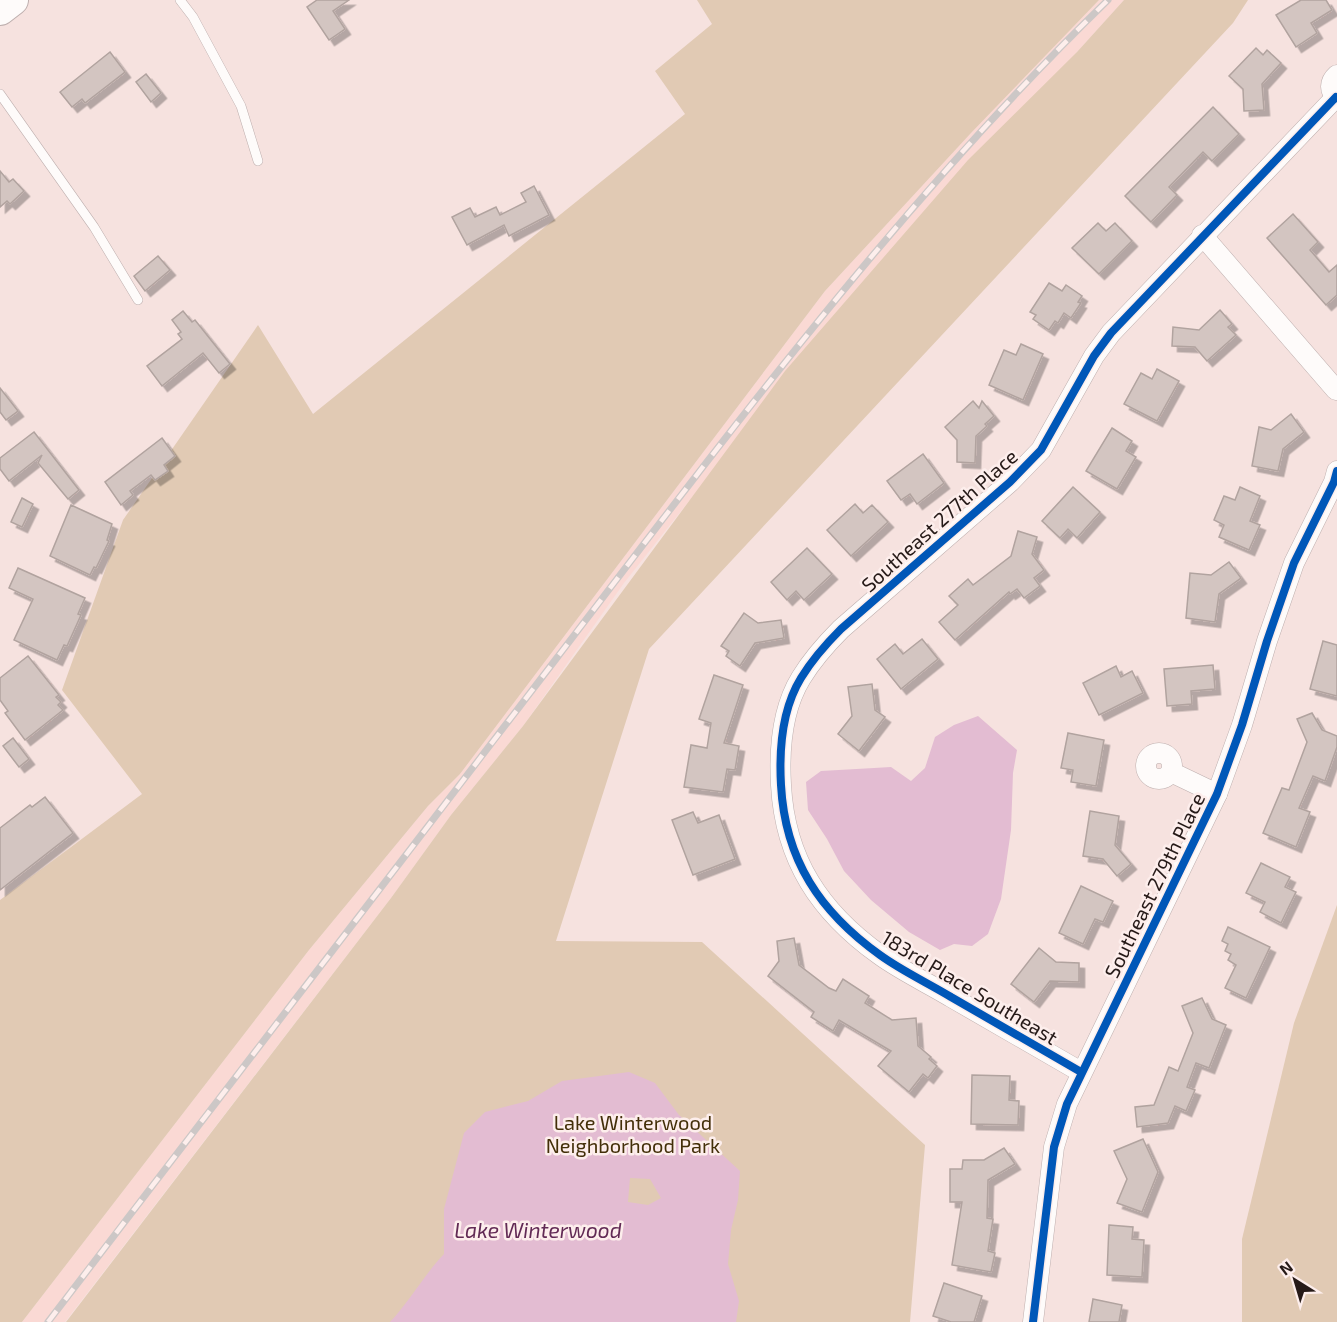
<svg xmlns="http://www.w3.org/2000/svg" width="1337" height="1322" viewBox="0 0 1337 1322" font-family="'Exo 2',sans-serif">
	<defs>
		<filter id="shadow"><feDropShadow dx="5.5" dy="5.5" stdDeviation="0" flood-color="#0004"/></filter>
	</defs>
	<rect width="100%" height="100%" fill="#f6e2df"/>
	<polygon fill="#fad9d4" points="1099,0 1124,0 1077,52 689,501 624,583 523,726 451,815 391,898 65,1322 22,1322 309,950 428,806 460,774 825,291 971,133"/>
	<g fill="#e1cab4">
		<polygon points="697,0 1099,0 971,133 825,291 460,774 428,806 309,950 22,1322 0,1322 0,900 142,794 62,690 123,520 258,325 313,414 685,114 655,71 712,24"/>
		<polygon points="1124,0 1248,0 1233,23 649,649 556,941 702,942 925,1145 910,1322 66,1322 391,898 451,815 523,726 785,371 968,160 1077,52"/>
		<polygon points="1337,905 1337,1322 1242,1322 1242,1239 1294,1023"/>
	</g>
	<g fill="#e3bcd2" fill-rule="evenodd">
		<polygon points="978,716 1017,750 1013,773 1011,830 1001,899 988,934 972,946 954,944 940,950 909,932 871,900 844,871 827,839 808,810 806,782 821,771 874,768 891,767 911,781 925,768 935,737 954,725"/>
		<path d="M629 1072 655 1083 679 1115 740 1171 738 1200 731 1230 728 1264 739 1301 736 1322H390C410 1301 424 1275 444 1254V1209L464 1133 485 1112 528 1101 562 1081ZM630 1178 650 1179 661 1198 648 1205 628 1202Z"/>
	</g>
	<g fill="#d3c5c1" stroke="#b1a39f" stroke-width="1.5" filter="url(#shadow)">
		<polygon points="317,0 349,0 333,11 345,29 329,40 307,7"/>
		<polygon points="1301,0 1326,0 1332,10 1311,23 1317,33 1296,47 1276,15"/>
		<polygon points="1256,48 1263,55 1267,50 1281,63 1262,84 1264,110 1244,111 1243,89 1229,76"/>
		<polygon points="110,52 125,72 85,103 82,99 72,107 60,92"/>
		<polygon points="146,74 161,93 151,102 136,82"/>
		<polygon points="1213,107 1239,134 1212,161 1203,152 1169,187 1177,195 1151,222 1125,196"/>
		<polygon points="0,171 9,182 13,179 24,191 10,204 7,201 0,207"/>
		<polygon points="534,186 549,215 509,236 504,225 467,245 452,217 470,208 475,217 496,207 500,215 526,202 521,193"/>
		<polygon points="1293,214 1318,242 1310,250 1329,272 1337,265 1337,295 1326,305 1267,238"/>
		<polygon points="1098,223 1106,231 1115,223 1132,241 1099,274 1072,248"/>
		<polygon points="158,256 170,270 145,291 134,276"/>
		<polygon points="1049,283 1062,291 1066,285 1082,296 1078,302 1081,303 1071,318 1064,313 1058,323 1055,321 1049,330 1033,319 1036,315 1030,312"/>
		<polygon points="1220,310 1232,324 1228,327 1236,335 1207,361 1195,347 1172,346 1173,327 1199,330"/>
		<polygon points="183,311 192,322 195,320 230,364 219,373 203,353 162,386 147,366 182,339 178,334 181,332 172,320"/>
		<polygon points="1021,344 1043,354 1023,400 989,385 1004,350 1016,355"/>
		<polygon points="1157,369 1179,381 1157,421 1124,404 1141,373 1152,379"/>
		<polygon points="0,388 18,411 6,420 0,412"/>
		<polygon points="973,401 979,408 982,401 994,416 985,424 987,426 976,436 975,463 957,462 957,440 945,427"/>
		<polygon points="1291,414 1304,432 1283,449 1278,471 1252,466 1259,427 1271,430"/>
		<polygon points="1112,428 1132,441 1126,451 1136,457 1117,489 1086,471"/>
		<polygon points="34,432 79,490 68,499 38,463 42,455 9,481 0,469 0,458"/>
		<polygon points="162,438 175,456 164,465 168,471 155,480 151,475 130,491 133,495 121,505 105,482"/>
		<polygon points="923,454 944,483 917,504 910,494 901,500 887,481"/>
		<polygon points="1073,487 1100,512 1077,538 1068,529 1060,538 1042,521"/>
		<polygon points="1240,487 1260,496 1250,521 1260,525 1249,550 1219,537 1224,525 1214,520 1224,496 1235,500"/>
		<polygon points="22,498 33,504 22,527 11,522"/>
		<polygon points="855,504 863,513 872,505 888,522 851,556 827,530"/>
		<polygon points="71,505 112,524 107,540 109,541 96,568 94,567 90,575 50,556"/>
		<polygon points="1018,531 1037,537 1032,554 1044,570 1034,578 1040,586 1024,598 1017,589 1010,594 1009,592 955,640 939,622 958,605 949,596 968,579 973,585 1011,556"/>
		<polygon points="807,548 832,574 804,600 796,591 787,600 771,582"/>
		<polygon points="1229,562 1241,578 1219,594 1215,622 1186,618 1190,573 1211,575"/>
		<polygon points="18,568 85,598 78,614 81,615 67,646 64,645 57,660 14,640 33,599 9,588"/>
		<polygon points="744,613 758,623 781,620 784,638 755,643 740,666 726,656 729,651 721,646"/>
		<polygon points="922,639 938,659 901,689 877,659 895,644 903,654"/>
		<polygon points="1323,641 1337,645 1337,696 1310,689"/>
		<polygon points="28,656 59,695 56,697 61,702 58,705 63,710 25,740 5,713 8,711 0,700 0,678"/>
		<polygon points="1213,665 1215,689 1191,691 1192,704 1167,706 1164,669"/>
		<polygon points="1116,666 1121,677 1132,671 1143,693 1099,715 1083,683"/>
		<polygon points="714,675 743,685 724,743 739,746 735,770 727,769 723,792 684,787 691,745 707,748 711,723 699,719"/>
		<polygon points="872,684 875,710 885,717 859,751 838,734 852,716 848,687"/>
		<polygon points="1312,713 1322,730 1337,736 1337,747 1325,781 1313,776 1299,808 1310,812 1296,847 1263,833 1282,788 1289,790 1307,742 1297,719"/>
		<polygon points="1068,733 1104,740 1096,786 1071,782 1073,770 1061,768"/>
		<polygon points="13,738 29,759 19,767 3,746"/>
		<polygon points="45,797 73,833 0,890 0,828 30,805 32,807"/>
		<polygon points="1090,811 1119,816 1115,845 1131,864 1117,876 1103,859 1083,856"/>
		<polygon points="693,812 698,823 719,815 735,859 693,875 672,820"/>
		<polygon points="1261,863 1290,877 1285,887 1296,892 1281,923 1260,912 1265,902 1246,893"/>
		<polygon points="1081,886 1113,901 1103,922 1095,919 1083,944 1059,933"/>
		<polygon points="1228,927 1270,947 1246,998 1225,988 1236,965 1228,960 1231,954 1225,951 1228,944 1222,941"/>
		<polygon points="794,938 799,965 829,988 836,991 843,979 869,996 865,1003 892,1020 916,1018 918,1046 931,1057 929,1059 937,1066 928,1078 923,1074 909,1092 878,1066 891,1051 839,1020 833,1031 811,1017 814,1012 768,976 779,961 777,941"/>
		<polygon points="1039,948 1056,962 1079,963 1079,982 1050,981 1034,1002 1011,984"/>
		<polygon points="1202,998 1212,1019 1226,1025 1209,1068 1196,1063 1187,1087 1195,1090 1186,1111 1175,1106 1168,1123 1137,1127 1135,1107 1154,1105 1169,1067 1178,1071 1193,1033 1182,1006"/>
		<polygon points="972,1075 1010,1076 1009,1100 1019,1101 1018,1125 971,1124"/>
		<polygon points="1143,1139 1158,1172 1142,1212 1117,1203 1127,1179 1114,1151"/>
		<polygon points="1004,1148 1015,1164 988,1180 987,1218 993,1219 988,1251 995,1253 991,1272 952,1265 962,1202 950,1202 950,1169 962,1169 963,1160 984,1160"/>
		<polygon points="1109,1225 1133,1227 1132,1239 1144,1240 1142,1277 1107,1275"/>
		<polygon points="944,1283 982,1296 974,1322 951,1322 933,1316"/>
		<polygon points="1093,1299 1122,1305 1119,1322 1089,1322"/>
	</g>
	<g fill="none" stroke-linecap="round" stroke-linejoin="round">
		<defs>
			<g id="lane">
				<polyline points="180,0 193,17 241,106 258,161"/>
				<polyline points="0,94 94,227 138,300"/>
			</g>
			<g id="street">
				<path d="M1337 75C1329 82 1329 91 1337 98"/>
				<polyline points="1202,235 1336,390"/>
				<circle cx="1159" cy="766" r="13"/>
				<polyline points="1171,772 1217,794"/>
				<path d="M1081 1072C1038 1047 994 1022 951 997 928 983 902 971 880 955 820 912 785 860 781 785 779 750 782 709 801 678 812 660 826 644 841 629L1010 482 1041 450 1094 356 1111 333 1336 97"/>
				<polyline points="1033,1322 1054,1147 1067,1104 1217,794 1242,725 1267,641 1294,563 1334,482 1337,471"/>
			</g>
			<polyline id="primary" points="0,10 13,0"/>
		</defs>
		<use href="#lane" stroke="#beafae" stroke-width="10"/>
		<use href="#street" stroke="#beafae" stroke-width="21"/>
		<use href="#primary" stroke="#beafae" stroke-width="32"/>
		<use href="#lane" stroke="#fefbfa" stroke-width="9"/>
		<use href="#street" stroke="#fefbfa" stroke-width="20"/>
		<use href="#primary" stroke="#fefbfa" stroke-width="30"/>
		<defs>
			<path id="rail" d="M48 1322C217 1101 387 880 556 659 730 431 902 200 1108 0"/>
		</defs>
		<use href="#rail" stroke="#ccc7c6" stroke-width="7"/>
		<use href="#rail" stroke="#fdeeec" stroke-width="4.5" stroke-dasharray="14" stroke-linecap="butt"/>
		<defs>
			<g id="cycleway">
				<path d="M1081 1072C1038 1047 994 1022 951 997 928 983 902 971 880 955 820 912 785 860 781 785 779 750 782 709 801 678 812 660 826 644 841 629L1010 482 1041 450 1094 356 1111 333 1336 97 1337 98"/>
				<polyline points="1033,1322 1054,1147 1067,1104 1217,794 1242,725 1267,641 1294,563 1334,482 1337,471"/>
			</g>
		</defs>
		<use href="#cycleway" stroke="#fdeeec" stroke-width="11"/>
		<use href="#cycleway" stroke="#0057b8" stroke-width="8"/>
	</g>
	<g text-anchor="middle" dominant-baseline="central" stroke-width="5" stroke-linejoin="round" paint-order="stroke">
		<g font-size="20" fill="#261a18" stroke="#fdeeec">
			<text transform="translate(939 520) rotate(-42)">Southeast 277th Place</text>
			<text transform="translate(1154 885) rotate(-64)">Southeast 279th Place</text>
			<text transform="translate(970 987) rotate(31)">183rd Place Southeast</text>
		</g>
		<g font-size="20" fill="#432f09" stroke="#fdeeec">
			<text x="633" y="1122">Lake Winterwood<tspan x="633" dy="23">Neighborhood Park</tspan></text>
		</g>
		<g font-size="21" font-style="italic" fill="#622a55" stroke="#fdeeec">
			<text x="538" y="1229">Lake Winterwood</text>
		</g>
	</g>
	<g transform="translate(1295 1280) rotate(323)" stroke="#fdeeec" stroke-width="4.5" paint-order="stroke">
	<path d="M0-4.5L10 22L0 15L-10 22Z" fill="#261a18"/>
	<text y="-9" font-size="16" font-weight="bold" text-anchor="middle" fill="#261a18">N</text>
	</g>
</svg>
